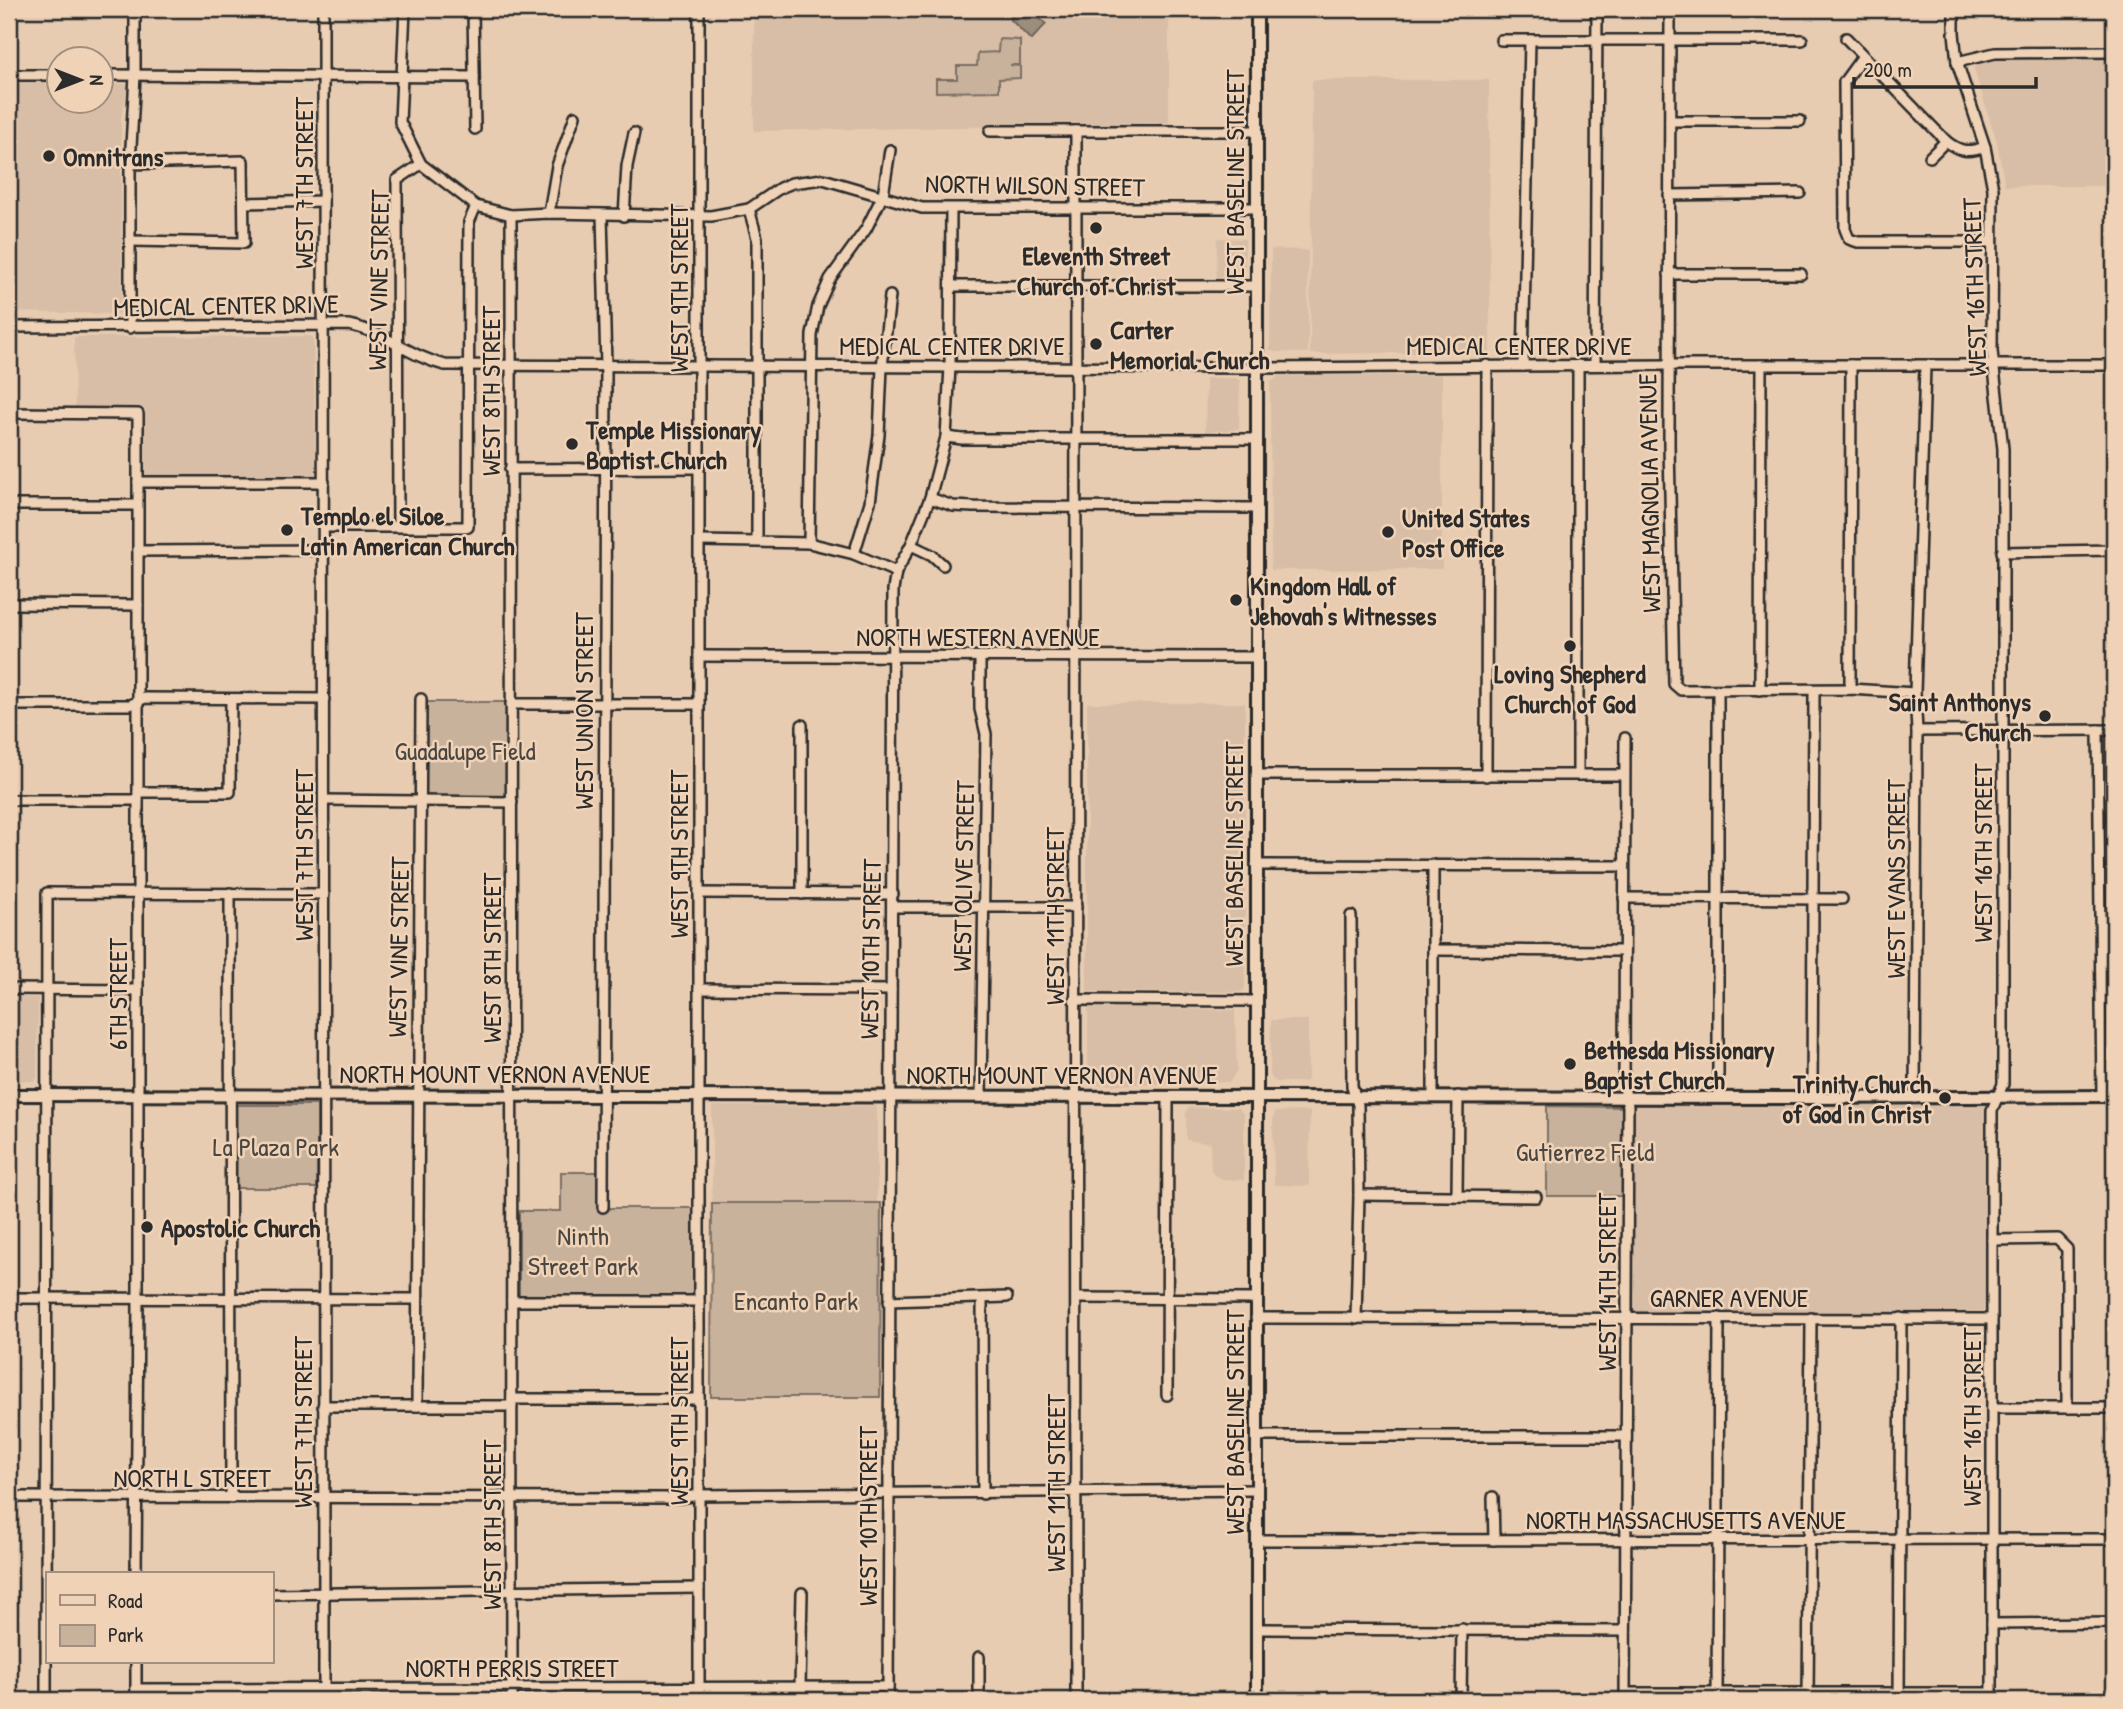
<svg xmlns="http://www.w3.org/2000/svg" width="2123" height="1709" viewBox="0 0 2123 1709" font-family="'Patrick Hand',sans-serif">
	<rect width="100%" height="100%" fill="#e8ccb1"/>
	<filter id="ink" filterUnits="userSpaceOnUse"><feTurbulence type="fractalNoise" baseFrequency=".0143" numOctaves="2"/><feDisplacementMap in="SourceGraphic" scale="14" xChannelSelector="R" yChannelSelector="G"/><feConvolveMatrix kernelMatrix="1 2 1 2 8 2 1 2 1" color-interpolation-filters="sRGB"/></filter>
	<g filter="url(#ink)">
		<g fill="#d8bea6">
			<polygon points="754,9 1169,9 1169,123 754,131"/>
			<polygon points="2114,57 2114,186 2005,186 1997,142 1974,69 1976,63 2007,58"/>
			<polygon points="1312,80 1489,80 1490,352 1310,354"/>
			<polygon points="9,82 59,83 60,102 102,102 102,84 128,84 121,120 122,312 119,314 9,312"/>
			<polygon points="1217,238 1245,239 1245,276 1216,277"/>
			<polygon points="1271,249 1306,250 1308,252 1308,353 1275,352 1270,350"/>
			<polygon points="308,336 313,337 316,477 301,474 260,476 146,476 145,408 75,408 74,337"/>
			<polygon points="1442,375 1442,569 1271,570 1270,383 1278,376"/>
			<polygon points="1206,378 1236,378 1240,381 1239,428 1234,430 1205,432"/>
			<polygon points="1087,703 1245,703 1245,988 1241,992 1089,992 1087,990"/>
			<polygon points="9,996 38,998 37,1078 34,1081 9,1081"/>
			<polygon points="1091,1007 1235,1010 1237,1070 1230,1082 1094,1085 1089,1083 1088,1076 1088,1009"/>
			<polygon points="1271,1020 1308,1020 1308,1080 1304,1082 1277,1082 1272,1079 1270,1074"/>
			<polygon points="1985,1103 1986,1311 1633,1314 1634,1105"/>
			<rect x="712" y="1106" width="165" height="97"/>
			<polygon points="1189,1107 1238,1108 1244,1114 1244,1180 1222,1179 1214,1175 1211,1171 1210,1143 1186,1140 1186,1110"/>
			<polygon points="1310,1111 1309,1186 1274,1185 1273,1120 1275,1112"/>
		</g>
		<g fill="#c8b29c" stroke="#7a6e64" stroke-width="2">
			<polygon points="999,39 1020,40 1020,65 1010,65 1020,66 1020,78 999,79 999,91 936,92 936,79 957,79 957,66 977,66 978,53 998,52"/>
			<polygon points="424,702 506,702 507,797 425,798"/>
			<rect x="235" y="1105" width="82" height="83"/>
			<polygon points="1547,1106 1623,1107 1623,1196 1547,1196"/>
			<polygon points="561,1172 599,1172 600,1208 694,1208 694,1295 519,1296 519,1211 561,1211"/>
			<polygon points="712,1203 881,1203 880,1397 711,1397"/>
		</g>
		<polygon fill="#9d8d7c" stroke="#6f665c" stroke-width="2" points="1029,9 1046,24 1031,40 1010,19 1016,12 1021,17"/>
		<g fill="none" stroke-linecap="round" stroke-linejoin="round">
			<defs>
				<g id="minor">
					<polyline points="323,9 324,1700"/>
					<polyline points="405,9 400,122 421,164 476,206 511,215 549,213 711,216 749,209 780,188 792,183 823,179 922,208 1257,208"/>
					<polyline points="473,9 475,129"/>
					<polyline points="1670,9 1669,445 1674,684 1681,690 1850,689 1915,693"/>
					<polyline points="1954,9 1954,33 1957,62 1985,147 1993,189 1992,351 2003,449 2003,1084 1992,1110 1992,1700"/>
					<path d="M1846 38 1946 141C1960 152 1968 153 1985 147"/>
					<polyline points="1501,40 1802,40"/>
					<polyline points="1863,56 1844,82 1845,229 1849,239 1858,242 1992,242"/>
					<polyline points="1957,62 1995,53 2114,52"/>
					<polyline points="9,75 60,75"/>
					<polyline points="102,75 474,77"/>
					<polyline points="1670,121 1800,121"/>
					<polyline points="990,131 1257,131"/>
					<polyline points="1930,157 1946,141"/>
					<polyline points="130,164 243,161 244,243 131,241"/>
					<polyline points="1669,195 1800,193"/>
					<polyline points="245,203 323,201"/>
					<polyline points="749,209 757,238 757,541"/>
					<polyline points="549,213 557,166 575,116"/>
					<polyline points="511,215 512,1700"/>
					<polyline points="602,215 606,365 603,1207"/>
					<polyline points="624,216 627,166 634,133"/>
					<polyline points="1669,274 1801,274"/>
					<polyline points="951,286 1257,286"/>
					<path d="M9 327 349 325C385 332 410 357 445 365L1257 368 1669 365H2114"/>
					<polyline points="130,328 130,164 135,76 135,9"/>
					<polyline points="1578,365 1578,775"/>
					<polyline points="1595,365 1597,9"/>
					<polyline points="1523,366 1530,40"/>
					<polyline points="9,413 138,414 138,1298 136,1574"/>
					<polyline points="946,437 962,439 1257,439"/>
					<polyline points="510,469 699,468"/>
					<polyline points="138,482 324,482"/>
					<polyline points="930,498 953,506 973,507 1257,508"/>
					<polyline points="9,505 137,505"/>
					<polyline points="398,525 397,180 421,164"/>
					<polyline points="324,527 468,527 469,222 476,206"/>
					<polyline points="700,541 809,543 854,554 896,572"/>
					<polyline points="809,543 812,335 818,306 830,279 866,229 883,195 890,150"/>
					<polyline points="911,545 932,555 943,565"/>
					<polyline points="138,551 324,550"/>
					<polyline points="2002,552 2114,550"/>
					<polyline points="854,554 870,502 879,435 882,367 890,296"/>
					<polyline points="9,604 138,605"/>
					<polyline points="699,656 1256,657"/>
					<polyline points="980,657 980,709 986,734 981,1097"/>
					<polyline points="1850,689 1851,365"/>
					<polyline points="1760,690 1761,365"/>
					<polyline points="511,704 699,704"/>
					<polyline points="9,705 130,705 145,698 324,699"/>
					<polyline points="802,725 802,894"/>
					<polyline points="2098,730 2102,1096"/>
					<polyline points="1917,731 2114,730"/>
					<polyline points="1256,775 1624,775"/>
					<polyline points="1486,776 1487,365"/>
					<polyline points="138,792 230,792 231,699"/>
					<polyline points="9,800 138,800"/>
					<polyline points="324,800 512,802"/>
					<polyline points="1256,865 1623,866"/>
					<polyline points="1433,865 1433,1096"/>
					<polyline points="230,893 231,1498"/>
					<polyline points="699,893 893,894"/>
					<polyline points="1624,898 1842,899"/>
					<polyline points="893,907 1076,907"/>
					<polyline points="1351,916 1352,1086 1358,1105 1359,1195 1356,1319"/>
					<polyline points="1433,950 1623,951"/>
					<polyline points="9,989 138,990"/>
					<polyline points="699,989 891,990"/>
					<polyline points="1074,1000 1256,1001"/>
					<polyline points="1718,1096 1718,690"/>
					<polyline points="1812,1098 1814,691"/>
					<polyline points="1915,1098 1917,731 1915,693 1925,366"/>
					<polyline points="1359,1195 1536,1197"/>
					<polyline points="1457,1196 1458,1096"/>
					<polyline points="1992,1240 2057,1239 2067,1249 2067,1408"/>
					<polyline points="9,1298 417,1299"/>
					<polyline points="982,1298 983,1494"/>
					<polyline points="1077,1298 1256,1299"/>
					<polyline points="512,1301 699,1301"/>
					<polyline points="889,1301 1007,1297"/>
					<polyline points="1256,1318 1992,1319"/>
					<polyline points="1167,1395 1168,1097"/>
					<polyline points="512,1399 699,1399"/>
					<polyline points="323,1406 512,1406"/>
					<polyline points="417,1406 421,699"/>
					<polyline points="1992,1408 2114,1408"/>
					<polyline points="1257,1436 1626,1436"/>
					<polyline points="9,1497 679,1498 699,1495 1257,1490"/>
					<polyline points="1493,1497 1494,1540"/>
					<polyline points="1257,1540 2114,1539"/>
					<polyline points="271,1594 699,1588"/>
					<polyline points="1992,1624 2114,1623"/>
					<polyline points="1258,1629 1625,1631"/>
					<polyline points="979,1657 979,1692 981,1700"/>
					<polyline points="136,1662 136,1700"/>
					<polyline points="800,1687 802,1593"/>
					<polyline points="136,1689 888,1687"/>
					<polyline points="1625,1693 1992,1693"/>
					<polyline points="46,1700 47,893 324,894"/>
					<polyline points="699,1700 699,9"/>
					<polyline points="888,1700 893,590 896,572 911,545 930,498 946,437 950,367 951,209"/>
					<path d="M1076 1700C1075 1177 1076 654 1076 131"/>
					<polyline points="1461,1700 1462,1629"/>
					<polyline points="1625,1700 1628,1106 1624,1087 1625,738"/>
					<polyline points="1717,1700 1719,1318"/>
					<polyline points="1808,1700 1811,1318"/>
					<polyline points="1899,1700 1901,1318"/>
				</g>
				<g id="major">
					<polyline points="9,1095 1812,1098 2114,1096"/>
					<polyline points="1257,1700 1257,9"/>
				</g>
			</defs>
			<use href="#minor" stroke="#2b2b2b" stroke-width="14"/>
			<use href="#major" stroke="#2b2b2b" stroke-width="16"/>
			<use href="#minor" stroke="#f0d3b7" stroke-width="9"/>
			<use href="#major" stroke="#f0d3b7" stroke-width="10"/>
		</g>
	</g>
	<g fill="#2b2b2b" stroke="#f0d3b7" stroke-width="2.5">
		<circle cx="49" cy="156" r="7"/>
		<circle cx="1096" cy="228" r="7"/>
		<circle cx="1096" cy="344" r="7"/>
		<circle cx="572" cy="444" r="7"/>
		<circle cx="287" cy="530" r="7"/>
		<circle cx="1388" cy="532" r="7"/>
		<circle cx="1236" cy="600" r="7"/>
		<circle cx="1570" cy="646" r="7"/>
		<circle cx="2045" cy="716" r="7"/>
		<circle cx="1570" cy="1064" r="7"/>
		<circle cx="1945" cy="1098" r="7"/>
		<circle cx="147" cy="1227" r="7"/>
	</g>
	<g text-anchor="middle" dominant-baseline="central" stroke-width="5" stroke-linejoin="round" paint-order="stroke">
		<g font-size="26" font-weight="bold" fill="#2b2b2b" stroke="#f0d3b7" text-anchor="start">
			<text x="63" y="156">Omnitrans</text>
			<text x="1096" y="255" text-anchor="middle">Eleventh Street<tspan x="1096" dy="30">Church of Christ</tspan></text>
			<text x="1110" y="329">Carter<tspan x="1110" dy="30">Memorial Church</tspan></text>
			<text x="586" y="429">Temple Missionary<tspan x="586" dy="30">Baptist Church</tspan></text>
			<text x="301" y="515">Templo el Siloe<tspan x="301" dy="30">Latin American Church</tspan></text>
			<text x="1402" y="517">United States<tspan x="1402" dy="30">Post Office</tspan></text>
			<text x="1250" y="585">Kingdom Hall of<tspan x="1250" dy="30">Jehovah's Witnesses</tspan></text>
			<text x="1570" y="673" text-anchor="middle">Loving Shepherd<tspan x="1570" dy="30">Church of God</tspan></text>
			<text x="2031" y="701" text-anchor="end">Saint Anthonys<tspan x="2031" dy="30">Church</tspan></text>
			<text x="1584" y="1049">Bethesda Missionary<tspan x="1584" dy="30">Baptist Church</tspan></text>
			<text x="1931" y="1083" text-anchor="end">Trinity Church<tspan x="1931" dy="30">of God in Christ</tspan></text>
			<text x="161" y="1227">Apostolic Church</text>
		</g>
		<g font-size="26" fill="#2b2b2b" stroke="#f0d3b7">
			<text transform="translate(1234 182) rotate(-90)">WEST BASELINE STREET</text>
			<text transform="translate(303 183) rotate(-90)">WEST 7TH STREET</text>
			<text transform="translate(1035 185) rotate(1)">NORTH WILSON STREET</text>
			<text transform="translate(378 280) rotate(-89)">WEST VINE STREET</text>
			<text transform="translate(1974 287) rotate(-92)">WEST 16TH STREET</text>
			<text transform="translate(678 288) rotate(-90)">WEST 9TH STREET</text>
			<text transform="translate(226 305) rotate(-1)">MEDICAL CENTER DRIVE</text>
			<text x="952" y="345">MEDICAL CENTER DRIVE</text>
			<text x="1519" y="345">MEDICAL CENTER DRIVE</text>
			<text transform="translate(490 391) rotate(-90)">WEST 8TH STREET</text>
			<text transform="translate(1649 493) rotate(-91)">WEST MAGNOLIA AVENUE</text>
			<text x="978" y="636">NORTH WESTERN AVENUE</text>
			<text transform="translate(583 711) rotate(-90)">WEST UNION STREET</text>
			<text transform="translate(1982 853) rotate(-90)">WEST 16TH STREET</text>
			<text transform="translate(678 854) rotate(-90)">WEST 9TH STREET</text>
			<text transform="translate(1233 854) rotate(-90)">WEST BASELINE STREET</text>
			<text transform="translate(303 855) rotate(-90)">WEST 7TH STREET</text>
			<text transform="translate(963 876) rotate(-89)">WEST OLIVE STREET</text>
			<text transform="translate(1895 879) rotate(-90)">WEST EVANS STREET</text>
			<text transform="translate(1054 916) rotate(-90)">WEST 11TH STREET</text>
			<text transform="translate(398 947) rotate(-89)">WEST VINE STREET</text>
			<text transform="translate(870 949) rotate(-89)">WEST 10TH STREET</text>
			<text transform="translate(491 958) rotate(-90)">WEST 8TH STREET</text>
			<text transform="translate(117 994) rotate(-90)">6TH STREET</text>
			<text x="495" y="1073">NORTH MOUNT VERNON AVENUE</text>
			<text x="1062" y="1074">NORTH MOUNT VERNON AVENUE</text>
			<text transform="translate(1606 1282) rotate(-90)">WEST 14TH STREET</text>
			<text x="1729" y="1297">GARNER AVENUE</text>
			<text transform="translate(1971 1417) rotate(-90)">WEST 16TH STREET</text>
			<text transform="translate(678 1421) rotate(-90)">WEST 9TH STREET</text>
			<text transform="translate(302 1422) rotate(-90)">WEST 7TH STREET</text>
			<text transform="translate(1234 1422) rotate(-90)">WEST BASELINE STREET</text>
			<text x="192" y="1477">NORTH L STREET</text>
			<text transform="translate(1055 1483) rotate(-90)">WEST 11TH STREET</text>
			<text transform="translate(867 1516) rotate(-90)">WEST 10TH STREET</text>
			<text x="1686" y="1519">NORTH MASSACHUSETTS AVENUE</text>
			<text transform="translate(491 1525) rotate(-90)">WEST 8TH STREET</text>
			<text x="512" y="1667">NORTH PERRIS STREET</text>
		</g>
		<g font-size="26" fill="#4a4642" stroke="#f0d3b7">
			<text x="465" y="750">Guadalupe Field</text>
			<text x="276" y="1146">La Plaza Park</text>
			<text x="1585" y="1151">Gutierrez Field</text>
			<text x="583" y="1235">Ninth<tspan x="583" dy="30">Street Park</tspan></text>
			<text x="796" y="1300">Encanto Park</text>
		</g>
	</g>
	<rect width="2123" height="1709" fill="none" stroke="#f0d3b7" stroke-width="35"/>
	<rect x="18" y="18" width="2088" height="1674" fill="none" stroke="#2b2b2b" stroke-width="2.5" filter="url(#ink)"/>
	<rect x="46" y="1572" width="228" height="91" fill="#f0d3b7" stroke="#a1907f" stroke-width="2"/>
	<rect x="60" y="1595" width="35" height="10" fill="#f0d3b7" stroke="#a1907f" stroke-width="2"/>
	<text x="108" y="1608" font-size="21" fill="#2b2b2b">Road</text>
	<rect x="60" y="1625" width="35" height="21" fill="#c8b29c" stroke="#a1907f" stroke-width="2"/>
	<text x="108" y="1642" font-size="21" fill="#2b2b2b">Park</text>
	<g transform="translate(80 80) rotate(90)"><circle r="33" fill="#f0d3b7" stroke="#a1907f" stroke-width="2"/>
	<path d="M0-5L12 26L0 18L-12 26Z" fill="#2b2b2b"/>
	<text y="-10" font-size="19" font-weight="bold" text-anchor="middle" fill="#2b2b2b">N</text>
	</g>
	<path d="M1854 77v10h182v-10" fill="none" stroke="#2b2b2b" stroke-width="3.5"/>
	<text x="1864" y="77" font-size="21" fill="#2b2b2b" stroke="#f0d3b7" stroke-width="5" paint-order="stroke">200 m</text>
</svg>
